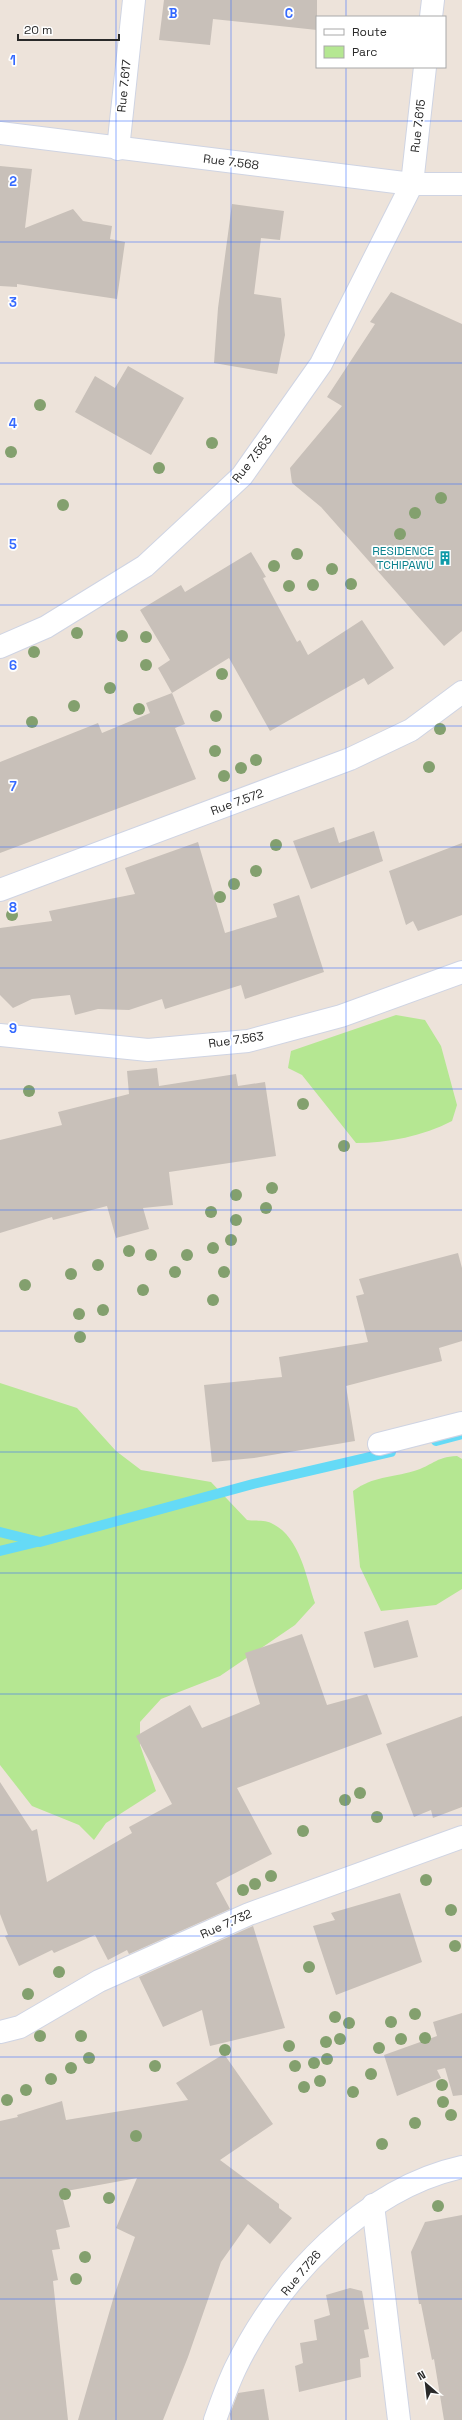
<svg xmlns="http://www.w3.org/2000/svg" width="462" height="2420" viewBox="0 0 462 2420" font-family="'Space Grotesk',sans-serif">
	<rect width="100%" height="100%" fill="#ede3da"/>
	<g fill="#b5e792">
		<path d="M396 1015 425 1020 441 1046 457 1105 452 1121C424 1136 387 1143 356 1143L302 1075 288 1068 291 1051Z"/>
		<path d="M0 1383 77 1408 116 1451 141 1470 211 1482 247 1520C254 1521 265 1520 271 1523 300 1536 306 1577 315 1603L295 1625 220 1676 161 1699 140 1722V1745L156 1791 106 1823 94 1840 79 1825 32 1806 0 1765Z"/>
		<path d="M457 1456 462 1459V1589L436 1605 381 1611 360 1567 353 1491C374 1476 390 1478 414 1471 432 1466 435 1457 457 1456Z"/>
	</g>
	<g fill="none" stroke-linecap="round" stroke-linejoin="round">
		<g stroke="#65daf6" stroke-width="10">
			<polyline points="436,1441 462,1434"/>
			<polyline points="0,1532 40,1542 253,1484 391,1452"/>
			<polyline points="0,1551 37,1542"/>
		</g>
	</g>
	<g fill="#c8c0b9">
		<polygon points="164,0 317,0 317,30 213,19 210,45 159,40"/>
		<polygon points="0,166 32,169 25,228 73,209 83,221 112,226 110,239 125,242 117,299 17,284 17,287 0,286"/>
		<polygon points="232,204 284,211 280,240 261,238 254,294 281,298 285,335 277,374 214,363 218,308"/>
		<polygon points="391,292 462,324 462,631 444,646 321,507 292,483 290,468 342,406 327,397 375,324 370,322"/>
		<polygon points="128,366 184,398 151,455 75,412 95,376 115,388"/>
		<polygon points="251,552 266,577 263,578 297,642 300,640 308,655 362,620 394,668 368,685 364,678 270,731 229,658 172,693 158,668 170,660 140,610 181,585 185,592"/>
		<polygon points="172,693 185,724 175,728 196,779 0,853 0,762 98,723 102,733 150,713 146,703"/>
		<polygon points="334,827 339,843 374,831 383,861 311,889 293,841"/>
		<polygon points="198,842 225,933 277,917 273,904 299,895 324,972 245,999 241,985 165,1009 162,999 129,1010 98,1009 75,1015 70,995 32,999 13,1008 0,995 0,928 52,921 49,911 135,894 125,868"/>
		<polygon points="462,843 462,915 418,931 413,921 406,925 389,871"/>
		<polygon points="157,1068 159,1086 236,1074 238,1086 265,1082 276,1156 169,1172 173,1205 143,1208 149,1229 116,1238 107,1206 53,1220 52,1217 0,1233 0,1140 62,1125 58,1112 129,1094 127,1071"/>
		<polygon points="458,1253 462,1268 462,1341 439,1348 442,1361 346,1386 355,1441 254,1458 212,1462 204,1385 282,1377 279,1357 368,1342 356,1296 364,1294 359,1279"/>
		<polygon points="408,1620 418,1657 374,1668 364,1632"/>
		<polygon points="302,1634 327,1705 367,1694 382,1734 237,1788 272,1854 216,1883 230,1909 129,1954 127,1950 108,1960 95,1935 54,1953 52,1950 19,1966 5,1936 8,1935 0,1914 0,1782 32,1831 37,1829 47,1882 132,1833 129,1827 172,1804 136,1736 190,1705 202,1728 260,1704 245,1653"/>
		<polygon points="462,1716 462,1807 433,1818 431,1810 414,1817 386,1744"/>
		<polygon points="400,1893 422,1962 336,1995 313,1926 335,1920 331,1913"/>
		<polygon points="253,1926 285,2028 210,2046 202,2010 163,2027 139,1977"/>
		<polygon points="462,2013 462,2095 453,2096 445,2068 437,2070 441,2078 397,2096 384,2055 437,2036 433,2022"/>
		<polygon points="224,2054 273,2124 220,2160 279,2204 279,2208 292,2218 270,2244 248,2224 221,2262 188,2357 163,2420 78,2420 114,2296 135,2237 116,2228 137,2178 61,2192 70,2227 56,2230 60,2249 52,2250 58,2280 53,2281 68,2420 0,2420 0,2121 18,2117 17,2115 62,2101 66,2120 188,2100 176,2083"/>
		<polygon points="462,2215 462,2420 444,2420 434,2359 432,2360 421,2304 419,2304 411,2252 425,2222"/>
		<polygon points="350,2288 362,2291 369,2329 364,2330 369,2357 360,2359 361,2377 299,2392 295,2366 303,2363 300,2343 317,2340 314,2320 330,2315 326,2295"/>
		<polygon points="264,2389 269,2420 231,2420 230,2414 238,2393"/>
	</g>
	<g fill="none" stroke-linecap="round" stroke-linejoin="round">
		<defs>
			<g id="minor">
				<polyline points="431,17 433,0"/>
				<polyline points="0,133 412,184 462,184"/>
				<polyline points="118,149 134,0"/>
				<polyline points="0,647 46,627 145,566 242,476 321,364 412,184 425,67"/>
				<polyline points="0,890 350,759 411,730 462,692"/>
				<polyline points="0,1035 148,1050 248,1041 341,1016 462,972"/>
				<polyline points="379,1444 462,1423"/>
				<polyline points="0,2032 20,2027 99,1981 249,1914 462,1837"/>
				<polyline points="373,2205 399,2420"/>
				<path d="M215 2420C221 2403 227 2386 235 2369 278 2280 363 2189 462 2167"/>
			</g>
		</defs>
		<use href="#minor" stroke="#cfd4e3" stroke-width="24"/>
		<use href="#minor" stroke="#fff" stroke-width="22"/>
	</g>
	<g fill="#83a06e">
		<circle cx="40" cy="405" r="6"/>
		<circle cx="212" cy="443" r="6"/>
		<circle cx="11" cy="452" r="6"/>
		<circle cx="159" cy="468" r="6"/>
		<circle cx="441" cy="498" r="6"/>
		<circle cx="63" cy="505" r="6"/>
		<circle cx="415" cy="513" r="6"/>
		<circle cx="400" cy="534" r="6"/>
		<circle cx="297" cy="554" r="6"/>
		<circle cx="274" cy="566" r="6"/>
		<circle cx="332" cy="569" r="6"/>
		<circle cx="351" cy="584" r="6"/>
		<circle cx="313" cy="585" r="6"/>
		<circle cx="289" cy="586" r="6"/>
		<circle cx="77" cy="633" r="6"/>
		<circle cx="122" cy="636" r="6"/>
		<circle cx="146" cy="637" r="6"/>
		<circle cx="34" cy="652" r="6"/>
		<circle cx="146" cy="665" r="6"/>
		<circle cx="222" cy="674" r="6"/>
		<circle cx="110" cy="688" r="6"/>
		<circle cx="74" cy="706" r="6"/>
		<circle cx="139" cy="709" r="6"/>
		<circle cx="216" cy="716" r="6"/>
		<circle cx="32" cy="722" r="6"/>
		<circle cx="440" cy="729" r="6"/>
		<circle cx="215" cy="751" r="6"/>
		<circle cx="256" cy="760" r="6"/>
		<circle cx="429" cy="767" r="6"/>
		<circle cx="241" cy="768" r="6"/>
		<circle cx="224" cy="776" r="6"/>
		<circle cx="276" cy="845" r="6"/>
		<circle cx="256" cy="871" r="6"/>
		<circle cx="234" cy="884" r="6"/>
		<circle cx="220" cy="897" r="6"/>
		<circle cx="12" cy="915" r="6"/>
		<circle cx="29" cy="1091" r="6"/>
		<circle cx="303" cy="1104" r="6"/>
		<circle cx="344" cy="1146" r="6"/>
		<circle cx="272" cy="1188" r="6"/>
		<circle cx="236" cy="1195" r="6"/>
		<circle cx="266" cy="1208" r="6"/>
		<circle cx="211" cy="1212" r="6"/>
		<circle cx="236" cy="1220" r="6"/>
		<circle cx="231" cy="1240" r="6"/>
		<circle cx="213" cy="1248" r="6"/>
		<circle cx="129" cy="1251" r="6"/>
		<circle cx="151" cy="1255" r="6"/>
		<circle cx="187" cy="1255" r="6"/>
		<circle cx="98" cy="1265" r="6"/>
		<circle cx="175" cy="1272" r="6"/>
		<circle cx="224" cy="1272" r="6"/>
		<circle cx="71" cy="1274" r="6"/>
		<circle cx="25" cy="1285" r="6"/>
		<circle cx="143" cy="1290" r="6"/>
		<circle cx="213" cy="1300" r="6"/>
		<circle cx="103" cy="1310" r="6"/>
		<circle cx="79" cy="1314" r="6"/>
		<circle cx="80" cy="1337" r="6"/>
		<circle cx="360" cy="1793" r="6"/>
		<circle cx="345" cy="1800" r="6"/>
		<circle cx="377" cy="1817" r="6"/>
		<circle cx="303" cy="1831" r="6"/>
		<circle cx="271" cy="1876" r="6"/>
		<circle cx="426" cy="1880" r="6"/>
		<circle cx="255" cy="1884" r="6"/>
		<circle cx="243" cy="1890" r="6"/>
		<circle cx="451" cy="1910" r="6"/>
		<circle cx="455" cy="1946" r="6"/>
		<circle cx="309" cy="1967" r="6"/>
		<circle cx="59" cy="1972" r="6"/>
		<circle cx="28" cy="1994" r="6"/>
		<circle cx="415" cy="2014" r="6"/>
		<circle cx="335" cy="2017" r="6"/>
		<circle cx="391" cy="2022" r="6"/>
		<circle cx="349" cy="2023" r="6"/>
		<circle cx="40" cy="2036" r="6"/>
		<circle cx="81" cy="2036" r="6"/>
		<circle cx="425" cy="2038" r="6"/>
		<circle cx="340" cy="2039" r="6"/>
		<circle cx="401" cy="2039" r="6"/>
		<circle cx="326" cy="2042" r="6"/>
		<circle cx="289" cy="2046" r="6"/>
		<circle cx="379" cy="2048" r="6"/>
		<circle cx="225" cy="2050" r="6"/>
		<circle cx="89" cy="2058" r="6"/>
		<circle cx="327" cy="2059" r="6"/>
		<circle cx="314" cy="2063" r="6"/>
		<circle cx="155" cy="2066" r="6"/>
		<circle cx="295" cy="2066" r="6"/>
		<circle cx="71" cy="2068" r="6"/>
		<circle cx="371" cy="2074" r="6"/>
		<circle cx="51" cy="2079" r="6"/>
		<circle cx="320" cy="2081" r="6"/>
		<circle cx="442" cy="2085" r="6"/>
		<circle cx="304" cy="2087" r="6"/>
		<circle cx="26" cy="2090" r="6"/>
		<circle cx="353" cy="2092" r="6"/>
		<circle cx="7" cy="2100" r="6"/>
		<circle cx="443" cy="2102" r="6"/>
		<circle cx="451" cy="2115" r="6"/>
		<circle cx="415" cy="2123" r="6"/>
		<circle cx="136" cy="2136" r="6"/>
		<circle cx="382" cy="2144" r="6"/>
		<circle cx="65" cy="2194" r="6"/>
		<circle cx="109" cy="2198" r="6"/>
		<circle cx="438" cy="2206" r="6"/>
		<circle cx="85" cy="2257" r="6"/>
		<circle cx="76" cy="2279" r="6"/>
	</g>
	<path fill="none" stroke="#3469ff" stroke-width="1" stroke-opacity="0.55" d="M116 0V2420M231 0V2420M346 0V17M346 67V2420M0 121H462M0 242H462M0 363H462M0 484H462M0 605H462M0 726H462M0 847H462M0 968H462M0 1089H462M0 1210H462M0 1331H462M0 1452H462M0 1573H462M0 1694H462M0 1815H462M0 1936H462M0 2057H462M0 2178H462M0 2299H462"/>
	<defs>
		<symbol id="building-bare" viewBox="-9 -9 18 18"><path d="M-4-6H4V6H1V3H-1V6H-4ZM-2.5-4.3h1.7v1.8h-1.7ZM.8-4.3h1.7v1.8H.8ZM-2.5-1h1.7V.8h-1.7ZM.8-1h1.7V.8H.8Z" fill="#0f9aa8" stroke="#fff" stroke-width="2.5" paint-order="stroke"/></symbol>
	</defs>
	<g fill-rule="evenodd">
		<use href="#building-bare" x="435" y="548" width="20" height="20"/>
	</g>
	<g text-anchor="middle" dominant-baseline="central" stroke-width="3.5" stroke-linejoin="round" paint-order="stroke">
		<g font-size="12" fill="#292929" stroke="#fff">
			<text transform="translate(124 86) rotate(-84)">Rue 7.617</text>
			<text transform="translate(418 126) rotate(-83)">Rue 7.615</text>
			<text transform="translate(231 162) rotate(7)">Rue 7.568</text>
			<text transform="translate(252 459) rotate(-52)">Rue 7.563</text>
			<text transform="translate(237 802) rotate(-20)">Rue 7.572</text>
			<text transform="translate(236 1040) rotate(-8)">Rue 7.563</text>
			<text transform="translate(226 1924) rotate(-24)">Rue 7.732</text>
			<text transform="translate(301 2273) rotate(-50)">Rue 7.726</text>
		</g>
		<g font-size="12" fill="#0d838f" stroke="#fff" text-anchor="end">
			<text x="434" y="551">RESIDENCE<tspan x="434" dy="14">TCHIPAWU</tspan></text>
		</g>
	</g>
	<g font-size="13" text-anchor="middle" font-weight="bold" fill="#3469ff" stroke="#fff" stroke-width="3.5" stroke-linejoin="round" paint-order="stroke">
		<text x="173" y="18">B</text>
		<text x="289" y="18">C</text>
		<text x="13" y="65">1</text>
		<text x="13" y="186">2</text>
		<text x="13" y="307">3</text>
		<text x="13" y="428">4</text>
		<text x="13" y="549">5</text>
		<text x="13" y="670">6</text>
		<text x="13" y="791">7</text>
		<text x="13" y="912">8</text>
		<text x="13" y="1033">9</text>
	</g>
	<rect x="316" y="16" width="130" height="52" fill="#ffffff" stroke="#a9a9a9"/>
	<rect x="324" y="29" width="20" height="6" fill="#ffffff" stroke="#a9a9a9"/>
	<text x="352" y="36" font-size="12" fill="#292929">Route</text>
	<rect x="324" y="46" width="20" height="12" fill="#b5e792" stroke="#a9a9a9"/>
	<text x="352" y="56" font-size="12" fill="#292929">Parc</text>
	<g transform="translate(426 2384) rotate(332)" stroke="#ffffff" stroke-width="3" paint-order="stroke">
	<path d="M0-3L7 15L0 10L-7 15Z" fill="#292929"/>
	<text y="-6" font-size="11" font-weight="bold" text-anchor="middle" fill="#292929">N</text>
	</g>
	<path d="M18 34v6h101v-6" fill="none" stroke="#292929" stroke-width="2"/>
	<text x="24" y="34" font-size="12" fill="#292929" stroke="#ffffff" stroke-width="3" paint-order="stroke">20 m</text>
</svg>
